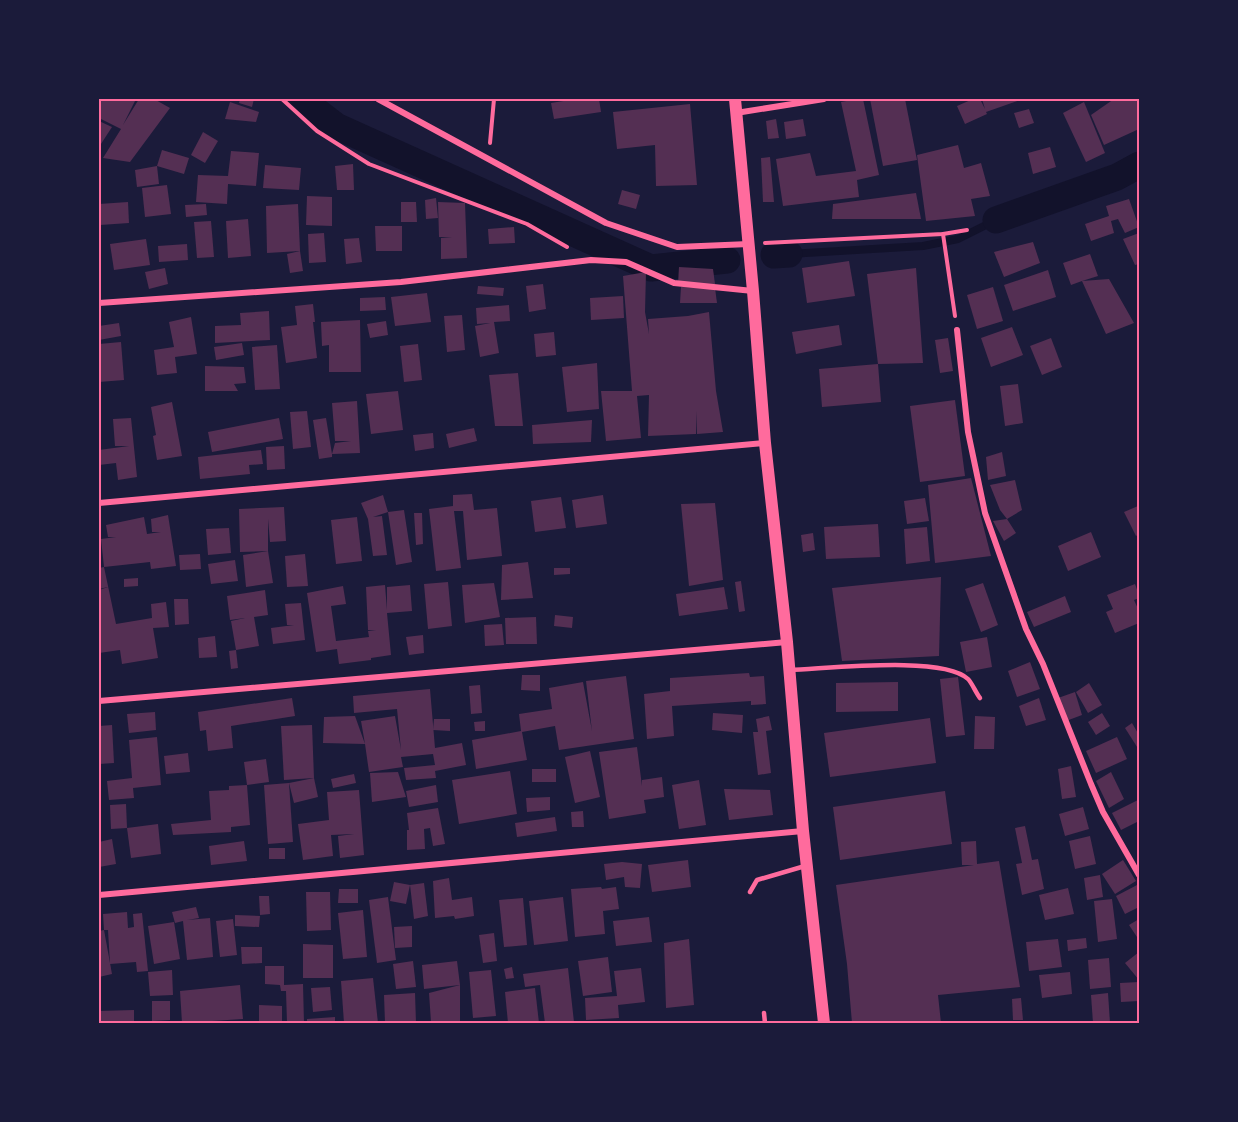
<svg xmlns="http://www.w3.org/2000/svg" width="1238" height="1122" viewBox="0 0 1238 1122" font-family="'Work Sans',sans-serif">
	<rect width="100%" height="100%" fill="#1b1b3a"/>
	<g fill="none" stroke-linecap="round" stroke-linejoin="round">
		<polyline stroke="#12122b" stroke-width="8" points="789,254 923,246 958,239 996,220"/>
		<g stroke="#12122b" stroke-width="27">
			<polyline points="301,99 336,126 651,268 727,260"/>
			<polyline points="996,220 1117,177 1139,165"/>
			<polyline points="774,255 789,254"/>
		</g>
	</g>
	<g fill="#542f53">
		<polygon points="99,99 136,99 123,125 139,99 154,99 170,108 130,162 103,158 121,129 99,118"/>
		<polygon points="240,99 254,99 252,107 239,103"/>
		<polygon points="576,99 599,99 601,112 554,119 551,103"/>
		<polygon points="857,99 863,99 879,175 857,180 859,197 783,206 776,159 810,153 816,176 856,171 841,102"/>
		<polygon points="870,99 905,99 917,160 883,166"/>
		<polygon points="973,99 980,99 985,109 982,99 1023,99 986,112 987,114 965,124 957,106"/>
		<polygon points="1114,99 1139,99 1139,129 1104,145 1091,115"/>
		<polygon points="230,102 259,112 256,122 225,119"/>
		<polygon points="1084,102 1105,153 1086,162 1063,113"/>
		<polygon points="690,104 697,185 656,186 655,145 617,149 613,112"/>
		<polygon points="1029,109 1034,123 1019,128 1014,113"/>
		<polygon points="776,119 779,138 768,139 766,121"/>
		<polygon points="803,119 806,136 786,139 784,122"/>
		<polygon points="99,121 112,127 99,147"/>
		<polygon points="203,132 218,141 205,163 191,155"/>
		<polygon points="958,145 964,168 981,163 990,196 971,199 975,216 926,221 917,155"/>
		<polygon points="1050,147 1056,167 1033,174 1028,153"/>
		<polygon points="162,150 189,158 184,174 157,166"/>
		<polygon points="231,151 259,153 256,186 228,184 227,204 196,202 198,175 228,176"/>
		<polygon points="770,157 774,202 763,202 761,158"/>
		<polygon points="353,164 354,190 337,190 335,166"/>
		<polygon points="265,165 301,168 299,190 263,188"/>
		<polygon points="157,166 159,184 137,187 135,170"/>
		<polygon points="167,185 171,214 145,217 142,188"/>
		<polygon points="622,190 640,195 636,209 618,204"/>
		<polygon points="916,193 921,219 832,219 833,204"/>
		<polygon points="307,196 332,197 332,226 306,225"/>
		<polygon points="436,198 438,218 426,219 425,200"/>
		<polygon points="1129,199 1139,227 1125,233 1118,219 1111,221 1114,233 1091,241 1085,224 1109,216 1106,206"/>
		<polygon points="128,202 129,223 100,225 99,204"/>
		<polygon points="401,202 416,202 417,222 401,222"/>
		<polygon points="438,202 465,203 467,258 441,259 441,238 452,237 439,237"/>
		<polygon points="206,204 207,215 186,217 185,205"/>
		<polygon points="298,204 300,251 267,253 266,206"/>
		<polygon points="248,219 251,256 228,258 226,221"/>
		<polygon points="211,221 214,257 197,258 194,222"/>
		<polygon points="375,226 402,226 402,251 376,251"/>
		<polygon points="514,227 515,243 489,244 488,229"/>
		<polygon points="324,233 326,262 309,263 308,234"/>
		<polygon points="1139,233 1139,264 1135,265 1123,239"/>
		<polygon points="359,238 362,262 346,264 344,239"/>
		<polygon points="146,239 150,265 114,270 110,244"/>
		<polygon points="1033,242 1040,263 1004,277 994,252"/>
		<polygon points="187,244 188,260 159,262 158,246"/>
		<polygon points="300,251 303,271 290,273 287,254"/>
		<polygon points="1090,254 1098,276 1082,281 1109,279 1134,323 1106,334 1082,281 1071,285 1063,263"/>
		<polygon points="849,261 855,296 807,303 802,268"/>
		<polygon points="679,267 713,269 715,284 678,284"/>
		<polygon points="165,268 168,284 149,289 145,272"/>
		<polygon points="916,268 923,363 878,364 881,402 822,407 819,369 878,364 867,274"/>
		<polygon points="1048,270 1056,297 1013,311 1004,285"/>
		<polygon points="646,272 645,312 649,334 648,319 688,316 709,312 716,391 723,432 697,434 696,411 696,434 648,436 649,395 637,396 641,438 606,441 601,391 632,391 623,276"/>
		<polygon points="543,284 546,309 529,312 526,286"/>
		<polygon points="478,286 504,288 503,296 477,294"/>
		<polygon points="681,287 715,288 717,303 680,303"/>
		<polygon points="993,287 1003,321 977,329 967,295"/>
		<polygon points="427,293 431,322 395,326 391,297"/>
		<polygon points="623,296 624,318 591,320 590,298"/>
		<polygon points="385,297 386,310 360,311 360,298"/>
		<polygon points="313,304 315,322 313,322 317,358 286,363 281,327 297,325 295,306"/>
		<polygon points="509,305 510,321 494,322 499,353 480,357 475,326 490,323 477,324 476,308"/>
		<polygon points="269,311 270,340 215,343 215,326 241,325 240,313"/>
		<polygon points="462,315 465,350 447,352 444,316"/>
		<polygon points="191,317 197,354 175,357 177,373 157,375 154,350 174,347 169,322"/>
		<polygon points="360,320 361,372 329,372 329,345 322,346 321,322"/>
		<polygon points="386,321 388,335 370,338 367,324"/>
		<polygon points="119,323 121,336 99,340 99,326"/>
		<polygon points="839,325 842,345 796,354 792,332"/>
		<polygon points="1012,327 1023,355 991,367 981,338"/>
		<polygon points="554,332 556,355 536,357 534,334"/>
		<polygon points="948,338 953,371 940,373 935,340"/>
		<polygon points="1051,338 1062,367 1042,375 1030,346"/>
		<polygon points="121,342 124,380 99,382 99,344"/>
		<polygon points="242,343 244,355 216,360 214,347"/>
		<polygon points="418,344 422,380 404,382 400,346"/>
		<polygon points="277,345 280,389 255,390 252,347"/>
		<polygon points="597,363 599,409 567,412 562,367"/>
		<polygon points="205,366 244,367 246,383 234,384 238,391 205,391"/>
		<polygon points="518,373 523,426 495,426 489,375"/>
		<polygon points="1018,384 1023,423 1005,426 1000,386"/>
		<polygon points="398,391 403,430 371,434 366,394"/>
		<polygon points="955,400 965,476 920,482 910,406"/>
		<polygon points="357,401 360,453 332,454 332,457 319,459 313,420 326,418 332,454 335,443 351,441 335,441 332,403"/>
		<polygon points="172,402 182,456 157,460 153,436 156,435 151,407"/>
		<polygon points="307,411 311,447 293,449 290,412"/>
		<polygon points="131,418 137,477 118,480 116,463 99,465 99,450 129,446 115,446 113,419"/>
		<polygon points="279,418 283,439 212,452 208,432"/>
		<polygon points="592,420 591,442 533,444 532,425"/>
		<polygon points="474,428 477,441 449,448 446,434"/>
		<polygon points="433,433 434,448 415,451 413,435"/>
		<polygon points="284,446 285,469 267,470 266,447"/>
		<polygon points="261,450 263,464 249,465 250,474 200,479 198,457"/>
		<polygon points="1002,452 1006,476 988,480 986,457"/>
		<polygon points="971,478 991,556 935,563 928,485"/>
		<polygon points="1015,480 1022,510 1007,519 1016,533 1004,541 993,521 1007,519 1000,510 990,485"/>
		<polygon points="472,494 474,510 497,508 502,556 467,560 463,511 454,511 461,568 436,571 429,509 453,506 453,495"/>
		<polygon points="383,495 388,512 373,517 382,516 387,555 373,556 368,519 361,503"/>
		<polygon points="603,495 607,524 576,528 572,500"/>
		<polygon points="561,497 566,528 535,532 531,501"/>
		<polygon points="925,498 929,521 907,524 904,501"/>
		<polygon points="715,503 723,580 689,586 681,504"/>
		<polygon points="1138,506 1139,534 1136,536 1124,512"/>
		<polygon points="284,507 286,541 270,542 268,519 268,551 240,552 239,509"/>
		<polygon points="404,510 412,562 396,565 388,512"/>
		<polygon points="414,513 422,513 423,544 416,545"/>
		<polygon points="168,515 176,566 151,569 150,562 104,567 101,539 116,537 108,537 106,525 144,517 147,534 161,532 152,532 151,519"/>
		<polygon points="357,517 362,561 336,564 331,520"/>
		<polygon points="878,524 880,557 826,559 824,527"/>
		<polygon points="927,527 930,561 906,564 904,529"/>
		<polygon points="229,528 231,553 208,555 206,529"/>
		<polygon points="1091,532 1101,557 1068,571 1058,546"/>
		<polygon points="813,533 815,550 803,552 801,535"/>
		<polygon points="268,551 273,583 246,587 243,555"/>
		<polygon points="200,554 201,569 180,570 179,555"/>
		<polygon points="305,554 308,586 287,587 285,556"/>
		<polygon points="235,560 238,581 211,584 208,564"/>
		<polygon points="528,562 533,598 501,600 502,565"/>
		<polygon points="104,567 116,624 152,618 151,604 166,602 169,627 153,628 158,658 122,664 120,650 99,653 99,590 108,587 99,589 99,568"/>
		<polygon points="554,568 570,568 570,574 554,575"/>
		<polygon points="941,577 939,656 842,661 832,588"/>
		<polygon points="138,578 138,586 124,587 124,579"/>
		<polygon points="741,581 745,611 739,612 735,582"/>
		<polygon points="448,582 452,626 428,629 424,584"/>
		<polygon points="494,583 500,617 465,623 462,585"/>
		<polygon points="983,583 998,625 981,632 965,589"/>
		<polygon points="1135,584 1139,595 1139,598 1134,600 1139,611 1139,623 1115,633 1106,612 1113,609 1107,595"/>
		<polygon points="385,585 387,610 387,587 410,585 412,611 387,613 391,655 371,658 371,660 339,664 337,649 316,652 307,593 343,586 346,604 331,606 336,641 369,637 368,631 376,630 368,630 366,587"/>
		<polygon points="724,587 728,609 679,616 676,594"/>
		<polygon points="265,590 268,615 254,617 259,646 236,650 231,621 245,618 230,620 227,596"/>
		<polygon points="1065,596 1071,612 1034,627 1027,612"/>
		<polygon points="174,599 188,599 189,624 175,625"/>
		<polygon points="301,603 305,640 273,644 271,628 294,625 287,625 285,604"/>
		<polygon points="555,615 573,617 572,628 554,626"/>
		<polygon points="536,617 537,644 506,644 505,618"/>
		<polygon points="502,624 504,645 485,646 484,625"/>
		<polygon points="423,635 424,653 409,655 406,637"/>
		<polygon points="215,636 217,657 199,658 198,638"/>
		<polygon points="987,637 992,667 966,672 960,642"/>
		<polygon points="236,650 238,668 231,669 229,651"/>
		<polygon points="1030,662 1040,689 1017,697 1008,671"/>
		<polygon points="749,673 750,677 764,676 766,704 751,705 751,701 672,706 674,736 647,739 644,694 670,691 670,678"/>
		<polygon points="522,675 540,675 540,691 521,690"/>
		<polygon points="626,676 634,739 559,750 555,726 522,732 527,760 476,769 472,740 521,731 519,714 552,709 549,688 583,682 592,731 586,681"/>
		<polygon points="958,677 965,735 946,737 940,679"/>
		<polygon points="898,682 898,711 836,712 836,683"/>
		<polygon points="1089,683 1102,705 1088,713 1076,692"/>
		<polygon points="480,685 482,713 471,714 469,686"/>
		<polygon points="430,689 435,748 462,743 466,765 435,771 436,778 406,780 404,768 435,765 433,754 401,757 403,767 369,772 365,744 323,743 324,717 355,716 365,744 361,721 395,716 401,750 397,709 354,713 353,696"/>
		<polygon points="1075,692 1082,715 1066,721 1058,698"/>
		<polygon points="292,698 295,716 231,726 233,748 208,751 206,730 200,731 198,712"/>
		<polygon points="1039,698 1046,720 1026,726 1019,706"/>
		<polygon points="155,712 156,730 129,733 127,714"/>
		<polygon points="713,713 743,715 742,733 712,730"/>
		<polygon points="1102,713 1110,726 1096,735 1088,722"/>
		<polygon points="769,716 772,730 766,731 771,773 758,775 753,732 758,732 756,719"/>
		<polygon points="975,716 995,717 994,749 974,749"/>
		<polygon points="930,718 936,763 830,777 824,733"/>
		<polygon points="434,719 450,719 450,731 433,730"/>
		<polygon points="485,721 485,731 475,731 474,722"/>
		<polygon points="1132,723 1139,735 1139,750 1125,728"/>
		<polygon points="112,725 114,763 99,764 99,726"/>
		<polygon points="312,725 314,778 284,780 281,726"/>
		<polygon points="157,737 161,785 133,788 134,798 109,800 107,781 132,778 129,740"/>
		<polygon points="1117,737 1127,759 1096,773 1086,751"/>
		<polygon points="637,747 642,786 642,780 662,777 664,797 644,800 646,813 609,819 599,752"/>
		<polygon points="590,751 600,797 575,803 565,757"/>
		<polygon points="188,753 190,772 166,774 164,756"/>
		<polygon points="266,759 269,782 247,785 244,762"/>
		<polygon points="1071,766 1076,797 1062,799 1058,769"/>
		<rect x="532" y="769" width="24" height="13"/>
		<polygon points="510,771 517,814 459,824 452,780"/>
		<polygon points="398,772 406,797 372,802 370,773"/>
		<polygon points="1111,772 1124,799 1109,808 1096,781"/>
		<polygon points="354,774 356,783 333,788 331,779"/>
		<polygon points="314,778 318,797 294,803 289,783"/>
		<polygon points="699,780 706,825 679,829 672,785"/>
		<polygon points="289,783 293,842 268,844 264,785"/>
		<polygon points="247,785 250,825 231,827 231,832 173,835 171,824 211,820 209,791 229,790 229,786"/>
		<polygon points="436,785 438,802 409,807 406,791"/>
		<polygon points="724,789 770,790 773,815 729,820"/>
		<polygon points="359,790 364,855 340,858 338,836 354,834 331,835 333,856 303,860 298,824 329,820 327,792"/>
		<polygon points="945,791 952,844 840,860 833,807"/>
		<polygon points="550,797 550,810 527,812 526,798"/>
		<polygon points="1138,800 1139,821 1121,830 1112,813"/>
		<polygon points="126,804 127,828 111,829 110,805"/>
		<polygon points="1083,807 1089,829 1065,836 1059,814"/>
		<polygon points="438,808 445,844 433,846 430,828 424,829 425,849 407,850 407,830 409,830 407,813"/>
		<polygon points="583,811 584,827 572,827 571,812"/>
		<polygon points="555,817 557,831 517,837 515,823"/>
		<polygon points="158,824 161,854 131,858 127,828"/>
		<polygon points="1025,826 1032,860 1038,859 1044,889 1022,895 1016,864 1022,863 1015,828"/>
		<polygon points="1090,836 1096,864 1075,869 1069,841"/>
		<polygon points="112,839 116,864 99,867 99,842"/>
		<polygon points="244,841 247,861 211,865 209,846"/>
		<polygon points="976,841 977,864 999,861 1020,987 938,995 941,1023 852,1023 847,964 836,885 974,865 962,865 961,842"/>
		<rect x="269" y="848" width="16" height="11"/>
		<polygon points="688,860 691,887 652,892 648,865"/>
		<polygon points="1123,860 1136,881 1115,894 1102,874"/>
		<polygon points="622,862 642,864 640,888 625,887 624,877 606,880 604,864"/>
		<polygon points="1100,875 1103,897 1087,900 1084,878"/>
		<polygon points="449,878 452,900 472,897 474,916 455,919 454,916 435,918 433,881"/>
		<polygon points="394,882 410,885 406,904 390,901"/>
		<polygon points="424,883 428,916 414,919 410,885"/>
		<polygon points="1139,884 1139,907 1125,914 1116,896"/>
		<polygon points="601,887 602,889 616,887 619,909 603,911 605,934 575,937 571,889"/>
		<polygon points="1068,888 1074,914 1045,920 1039,895"/>
		<polygon points="339,889 358,889 358,903 338,903"/>
		<polygon points="306,892 330,892 331,930 307,931"/>
		<polygon points="259,896 269,896 270,914 260,915"/>
		<polygon points="388,897 396,960 377,963 369,900"/>
		<polygon points="563,897 568,941 534,945 529,901"/>
		<polygon points="523,898 527,945 504,947 499,900"/>
		<polygon points="1112,899 1117,939 1098,942 1094,901"/>
		<polygon points="196,907 199,918 187,920 210,918 213,957 187,960 183,921 175,923 172,912"/>
		<polygon points="363,910 367,957 343,959 338,913"/>
		<polygon points="127,912 128,928 134,927 133,914 142,913 148,971 137,972 136,962 110,964 108,930 104,930 103,914"/>
		<polygon points="235,915 260,916 259,927 235,926"/>
		<polygon points="649,917 652,942 616,946 613,921"/>
		<polygon points="233,919 237,955 220,957 216,921"/>
		<polygon points="1139,919 1139,940 1129,925"/>
		<polygon points="174,922 180,959 154,964 148,926"/>
		<polygon points="412,926 412,947 395,948 394,927"/>
		<polygon points="104,930 112,974 99,977 99,931"/>
		<polygon points="494,933 497,961 483,963 479,935"/>
		<polygon points="1086,938 1087,948 1068,951 1067,940"/>
		<polygon points="689,939 694,1005 666,1008 664,943"/>
		<polygon points="1058,939 1062,967 1029,971 1026,942"/>
		<polygon points="303,944 333,945 333,978 303,978"/>
		<polygon points="241,947 262,947 262,963 242,964"/>
		<polygon points="1139,952 1139,980 1125,963"/>
		<polygon points="608,957 612,992 583,996 578,961"/>
		<polygon points="1109,958 1111,987 1090,989 1088,960"/>
		<polygon points="413,961 416,987 396,989 393,964"/>
		<polygon points="457,961 460,985 460,1022 431,1022 429,993 460,985 424,989 422,965"/>
		<polygon points="265,966 284,966 284,985 303,984 304,1023 287,1023 286,991 281,991 280,985 265,984"/>
		<polygon points="512,967 514,978 506,979 504,969"/>
		<polygon points="568,968 574,1022 545,1023 540,985 525,987 523,974"/>
		<polygon points="641,968 645,1002 618,1005 619,1018 586,1020 585,998 617,996 614,971"/>
		<polygon points="172,970 173,995 150,996 148,972"/>
		<polygon points="491,970 496,1016 473,1018 469,972"/>
		<polygon points="1070,972 1072,994 1042,998 1039,975"/>
		<polygon points="373,978 378,1023 344,1023 341,981"/>
		<polygon points="1139,982 1139,1001 1121,1002 1120,983"/>
		<polygon points="240,985 243,1019 182,1023 180,991"/>
		<polygon points="330,987 332,1010 313,1012 311,988"/>
		<polygon points="535,988 539,1023 508,1023 505,992"/>
		<polygon points="415,993 416,1023 385,1023 384,995"/>
		<polygon points="1108,993 1110,1023 1093,1023 1091,995"/>
		<polygon points="1021,998 1023,1020 1013,1020 1012,999"/>
		<polygon points="152,1001 170,1001 170,1020 152,1021"/>
		<polygon points="259,1005 282,1006 282,1023 259,1023"/>
		<polygon points="134,1010 134,1023 99,1023 99,1011"/>
		<polygon points="335,1017 335,1023 307,1023 307,1019"/>
	</g>
	<g fill="none" stroke-linecap="round" stroke-linejoin="round">
		<g stroke="#ff6b9d" stroke-width="4">
			<polyline points="282,99 317,131 369,164 527,224 567,247"/>
			<polyline points="490,143 494,99"/>
			<polyline points="943,234 955,316"/>
			<polyline points="765,243 943,234 967,230"/>
		</g>
		<g stroke="#ff6b9d" stroke-width="4.5">
			<path d="M790 670C826 669 943 655 968 679 972 683 976 693 980 698"/>
			<polyline points="750,892 757,880 805,866"/>
			<polyline points="764,1013 765,1023"/>
		</g>
		<g stroke="#ff6b9d" stroke-width="6">
			<polyline points="378,99 606,223 677,247 749,244"/>
			<polyline points="736,113 824,99"/>
			<polyline points="99,303 401,282 591,260 626,262 674,283 753,291"/>
			<polyline points="957,330 968,432 985,513 1026,629 1043,664 1091,784 1103,812 1139,875"/>
			<polyline points="99,503 765,443"/>
			<polyline points="99,701 787,642"/>
			<polyline points="99,895 803,831"/>
		</g>
		<polyline stroke="#ff6b9d" stroke-width="12" points="735,99 753,291 765,443 787,642 803,831 824,1023"/>
	</g>
	<rect width="1238" height="1122" fill="none" stroke="#1b1b3a" stroke-width="201"/>
	<rect x="100" y="100" width="1038" height="922" fill="none" stroke="#ff6b9d" stroke-width="2"/>
</svg>
